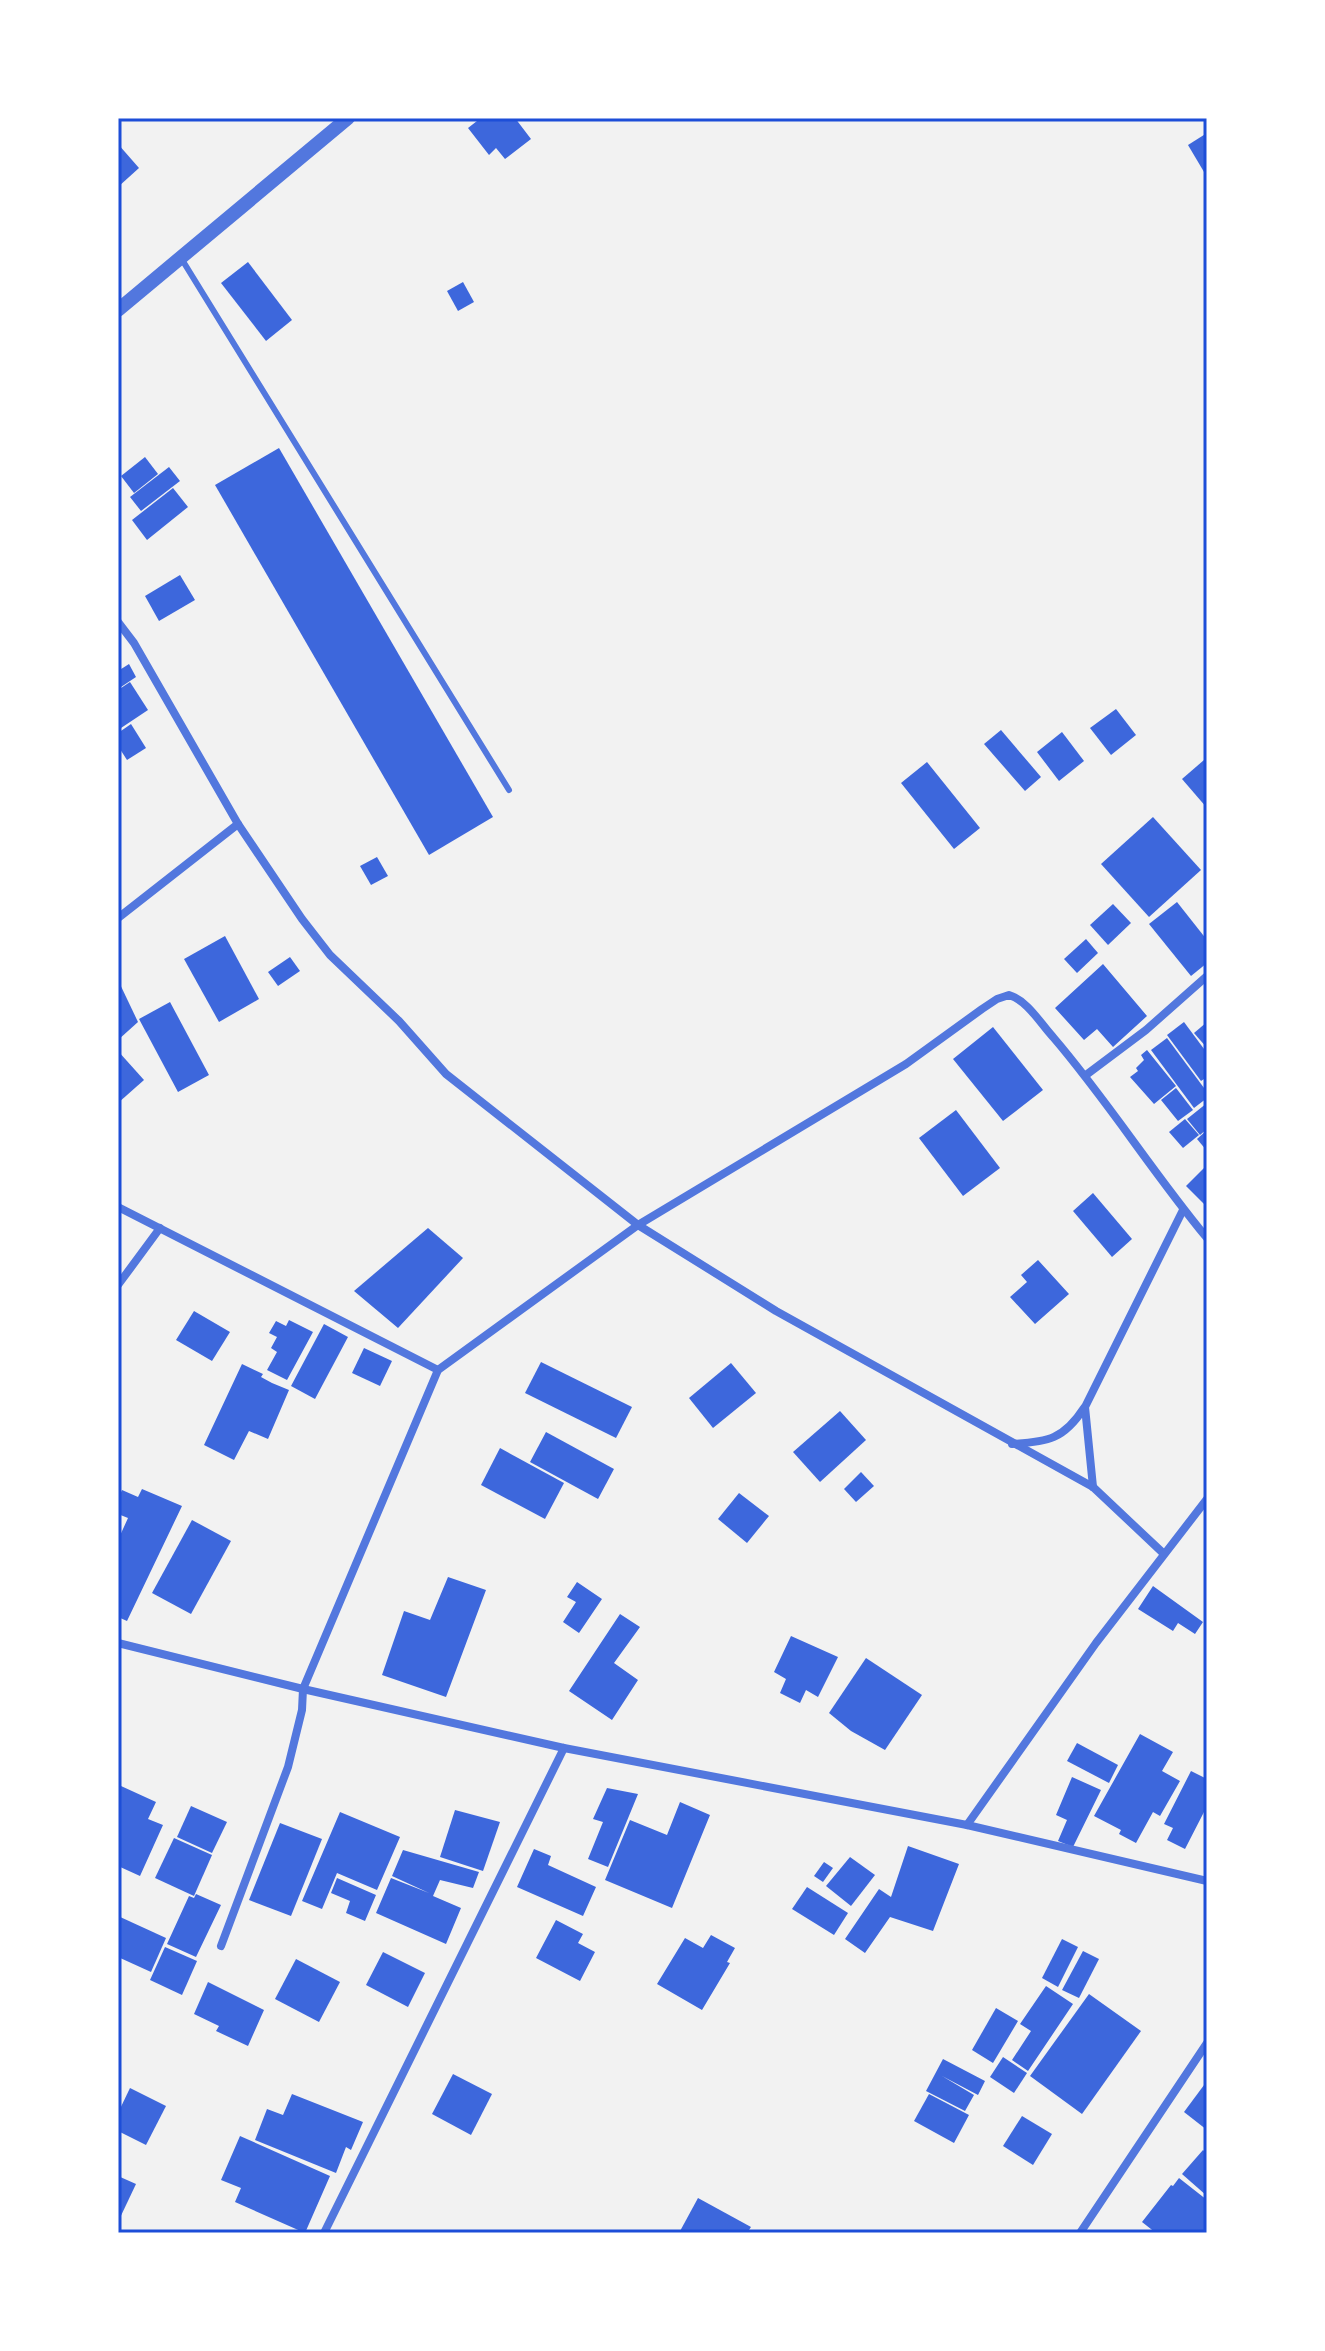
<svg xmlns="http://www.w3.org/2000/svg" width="1325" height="2351" viewBox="0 0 1325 2351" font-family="'Crimson Pro',serif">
	<rect width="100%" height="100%" fill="#f2f2f2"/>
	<g fill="#3d67dc">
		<polygon points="474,118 515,118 531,139 505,159 496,148 489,155 468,128 477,121"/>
		<polygon points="1207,133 1207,170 1204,172 1188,145"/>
		<polygon points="118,144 139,168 118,187"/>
		<polygon points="248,262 292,320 266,341 221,283"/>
		<polygon points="463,282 474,302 458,311 447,291"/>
		<polygon points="279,448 493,817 429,855 215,485"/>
		<polygon points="145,457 158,474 134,493 121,476"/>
		<polygon points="169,467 180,481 141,511 130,497"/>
		<polygon points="173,488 188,507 147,540 132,520"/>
		<polygon points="180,575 195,600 159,621 145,596"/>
		<polygon points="129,664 136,677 118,689 118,671"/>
		<polygon points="130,682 148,710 118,730 118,690"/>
		<polygon points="1116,709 1136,735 1111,755 1090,728"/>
		<polygon points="131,724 146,748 127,760 118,746 118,733"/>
		<polygon points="1001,730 1041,777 1025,791 984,744"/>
		<polygon points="1062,732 1084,761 1059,781 1037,752"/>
		<polygon points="1204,760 1207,764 1207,808 1182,779"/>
		<polygon points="927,762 980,828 954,849 901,783"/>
		<polygon points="1153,817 1201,870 1149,917 1101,864"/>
		<polygon points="377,857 388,876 371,885 360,866"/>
		<polygon points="1177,902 1207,940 1207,963 1191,976 1149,924"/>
		<polygon points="1113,904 1131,923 1108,945 1090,925"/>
		<polygon points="225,936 259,999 219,1022 184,959"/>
		<polygon points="1086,939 1098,953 1077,973 1064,959"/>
		<polygon points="290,957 300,971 278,986 268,972"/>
		<polygon points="1103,964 1147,1016 1113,1047 1097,1029 1084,1040 1055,1008"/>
		<polygon points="118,980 138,1022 118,1040"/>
		<polygon points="170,1002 209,1075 178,1092 139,1019"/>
		<polygon points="1184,1022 1207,1053 1207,1077 1201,1081 1167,1035"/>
		<polygon points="1207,1022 1207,1048 1194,1033"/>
		<polygon points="993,1027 1043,1090 1003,1121 953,1059"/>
		<polygon points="1167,1038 1207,1092 1207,1098 1194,1108 1151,1050"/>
		<polygon points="1147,1050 1176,1086 1154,1104 1130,1077 1138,1071 1136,1068 1144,1060 1141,1055"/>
		<polygon points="118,1051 144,1080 118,1103"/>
		<polygon points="1176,1088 1193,1110 1178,1121 1161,1100"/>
		<polygon points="1207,1103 1207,1129 1200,1135 1187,1119"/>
		<polygon points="956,1110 1000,1168 963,1196 919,1138"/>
		<polygon points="1185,1119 1199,1135 1183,1148 1169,1132"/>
		<polygon points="1207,1130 1207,1151 1197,1139"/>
		<polygon points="1207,1165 1207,1201 1204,1204 1186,1186"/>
		<polygon points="1093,1193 1132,1239 1112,1257 1073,1211"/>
		<polygon points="428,1228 463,1258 398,1328 354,1291"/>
		<polygon points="1038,1260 1069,1294 1035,1324 1010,1297 1027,1282 1021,1275"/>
		<polygon points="194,1311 230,1332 212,1361 176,1340"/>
		<polygon points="289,1320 313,1332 287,1380 267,1370 277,1352 271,1348 277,1337 269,1333 276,1321 286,1326"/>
		<polygon points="324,1324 348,1337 315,1399 291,1386"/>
		<polygon points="364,1348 392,1361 380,1386 352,1373"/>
		<polygon points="541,1362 632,1407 616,1438 525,1393"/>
		<polygon points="731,1363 756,1393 713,1428 689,1398"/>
		<polygon points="242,1364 263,1374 261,1377 272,1383 289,1390 268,1439 249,1431 234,1460 204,1445"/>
		<polygon points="840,1411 866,1440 820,1482 793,1452"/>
		<polygon points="546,1432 614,1469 598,1499 530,1462"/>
		<polygon points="500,1448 564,1483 545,1519 481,1485"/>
		<polygon points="861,1472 874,1486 856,1502 844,1489"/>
		<polygon points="142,1489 182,1506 127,1621 118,1617 118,1540 128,1518 118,1514 118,1499 122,1490 138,1497"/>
		<polygon points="739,1493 769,1516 747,1543 718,1519"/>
		<polygon points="192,1520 231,1541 191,1614 152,1593"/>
		<polygon points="448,1577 486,1590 446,1697 382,1675 404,1611 430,1620"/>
		<polygon points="577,1582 602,1599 579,1633 563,1622 576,1602 567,1597"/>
		<polygon points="1153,1586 1203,1622 1195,1634 1178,1623 1173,1631 1138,1609"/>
		<polygon points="620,1614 640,1627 614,1663 638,1680 612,1720 569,1691"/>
		<polygon points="791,1636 838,1657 818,1697 806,1690 800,1703 780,1693 786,1679 774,1672"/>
		<polygon points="866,1658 922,1695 885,1750 851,1731 829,1713"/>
		<polygon points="1140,1734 1173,1752 1162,1771 1180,1781 1160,1816 1153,1812 1136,1843 1119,1834 1121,1830 1094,1816"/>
		<polygon points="1077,1743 1118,1765 1109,1783 1067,1761"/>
		<polygon points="1191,1771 1207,1779 1207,1814 1204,1812 1185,1849 1167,1840 1173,1828 1164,1824"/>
		<polygon points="1072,1777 1101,1790 1073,1847 1058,1841 1067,1820 1056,1815"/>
		<polygon points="121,1786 156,1802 148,1819 163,1825 140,1876 118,1866 118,1791"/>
		<polygon points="607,1788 638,1794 608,1867 588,1859 603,1822 593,1819"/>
		<polygon points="680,1802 710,1815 672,1908 605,1880 630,1820 667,1835"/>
		<polygon points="191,1806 227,1822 212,1853 177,1837"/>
		<polygon points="455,1810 500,1822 483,1871 440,1857"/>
		<polygon points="340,1812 400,1837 377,1890 337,1873 322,1909 302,1901"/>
		<polygon points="280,1823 322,1839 291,1916 249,1900"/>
		<polygon points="174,1838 212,1855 194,1896 155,1878"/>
		<polygon points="908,1846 959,1864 933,1931 890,1917 865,1953 845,1939 879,1889 891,1897"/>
		<polygon points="534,1849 551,1856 548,1865 596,1887 583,1916 517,1887"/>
		<polygon points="403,1850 479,1872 473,1888 440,1880 433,1896 461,1908 446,1944 376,1913 391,1878 429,1893 392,1876"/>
		<polygon points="850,1857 875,1875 851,1906 826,1886"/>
		<polygon points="824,1862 833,1868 823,1882 814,1876"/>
		<polygon points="337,1878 376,1895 365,1921 346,1913 350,1901 331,1893"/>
		<polygon points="807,1887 848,1913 834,1935 792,1909"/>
		<polygon points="196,1894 221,1905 196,1957 167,1944 189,1896 194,1898"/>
		<polygon points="118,1916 166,1938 151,1972 118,1957"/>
		<polygon points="556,1920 583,1934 578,1943 595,1952 580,1981 536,1958"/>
		<polygon points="711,1935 735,1948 727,1962 730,1963 702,2010 657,1984 685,1938 703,1948"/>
		<polygon points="1062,1939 1078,1947 1058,1987 1042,1978"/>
		<polygon points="165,1947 197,1961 182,1995 150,1980"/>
		<polygon points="1083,1951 1099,1959 1079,1998 1062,1990"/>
		<polygon points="383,1952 425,1973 408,2007 366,1985"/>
		<polygon points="296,1959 340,1982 319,2022 275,1999"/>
		<polygon points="208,1982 264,2010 248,2046 216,2031 219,2026 194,2014"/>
		<polygon points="1046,1986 1073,2004 1028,2071 1012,2060 1031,2031 1020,2024"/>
		<polygon points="1089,1994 1141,2031 1082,2114 1030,2076"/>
		<polygon points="996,2008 1018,2021 993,2063 972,2050"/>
		<polygon points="1003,2057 1027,2073 1014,2093 990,2077"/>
		<polygon points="943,2059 985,2081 978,2095 942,2076 974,2095 965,2111 926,2091"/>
		<polygon points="453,2074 492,2094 471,2135 432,2114"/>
		<polygon points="1207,2081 1207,2130 1184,2112"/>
		<polygon points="130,2088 166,2106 146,2145 118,2131 118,2113"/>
		<polygon points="292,2094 363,2122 351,2150 346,2147 336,2173 255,2140 267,2109 283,2115"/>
		<polygon points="929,2094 969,2115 954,2143 914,2121"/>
		<polygon points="1022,2116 1052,2134 1033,2165 1003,2146"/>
		<polygon points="240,2136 330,2176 305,2233 235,2202 241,2188 221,2180"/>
		<polygon points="1203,2150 1207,2154 1207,2196 1182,2174"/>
		<polygon points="118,2176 136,2184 118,2222"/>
		<polygon points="1179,2178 1207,2200 1207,2233 1156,2233 1142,2222 1171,2185 1173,2186"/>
		<polygon points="698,2198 751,2227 747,2233 679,2233"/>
	</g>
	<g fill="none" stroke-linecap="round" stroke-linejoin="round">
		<polyline stroke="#5277de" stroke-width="6" points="181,258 509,790"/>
		<g stroke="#5277de" stroke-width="8">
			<polyline points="118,622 134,643 238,824 302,919 330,955 399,1021 446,1074 638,1225 776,1311 1093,1487 1163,1553"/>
			<polyline points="118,918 238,824"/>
			<polyline points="1086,1075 1146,1030 1207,976"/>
			<polyline points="118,1207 438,1370"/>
			<polyline points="118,1285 160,1228"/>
			<path d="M1012 1444C1048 1442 1064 1439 1084 1408"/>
			<polyline points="1093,1487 1085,1407 1183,1210"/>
			<polyline points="118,1643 303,1689 564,1748 967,1825 1207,1881"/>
			<polyline points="967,1825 1096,1643 1207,1499"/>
			<path d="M221 1946 288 1767 302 1710 303 1689 438 1370 638 1225 906 1064 982 1009 997 999 1009 995C1028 1001 1040 1023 1053 1037 1108 1101 1153 1173 1207 1238"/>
			<polyline points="324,2233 564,1748"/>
			<polyline points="1080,2233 1207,2043"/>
		</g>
		<polyline stroke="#5277de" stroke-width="14" points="118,310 348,118"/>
	</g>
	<rect width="1325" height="2351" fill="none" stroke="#ffffff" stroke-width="240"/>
	<rect x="120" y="120" width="1085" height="2111" fill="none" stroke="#1d4ed8" stroke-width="3"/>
</svg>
